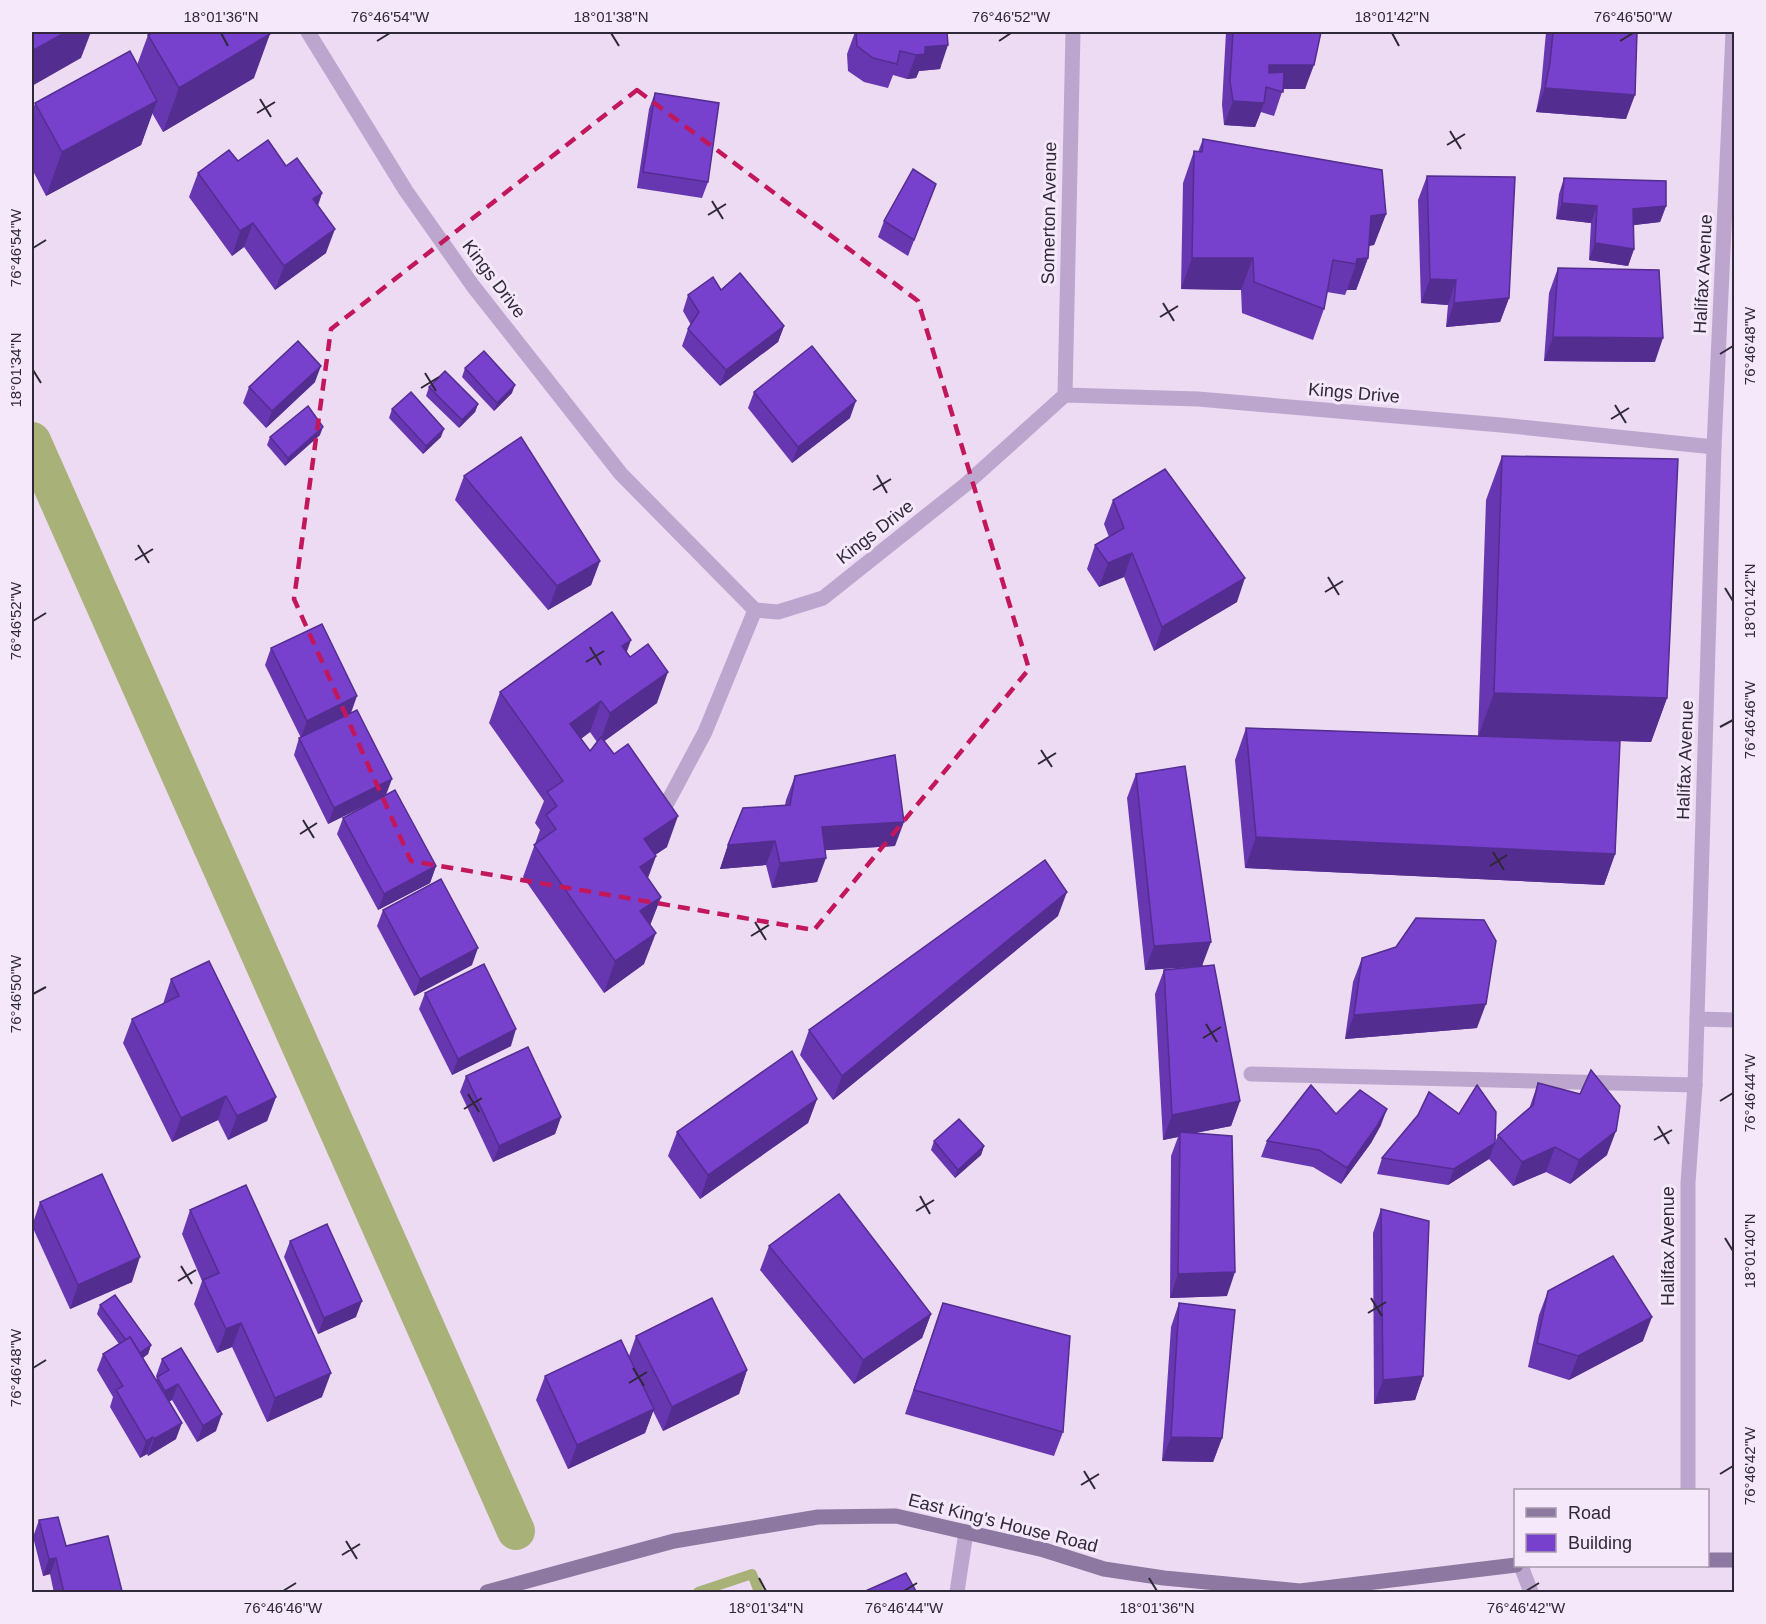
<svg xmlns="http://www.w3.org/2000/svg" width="1766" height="1624" viewBox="0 0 1766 1624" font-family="Arial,sans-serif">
	<rect width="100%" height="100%" fill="#ecdbf3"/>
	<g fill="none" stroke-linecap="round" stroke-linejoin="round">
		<polyline stroke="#a8b278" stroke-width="10" points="698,1592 752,1574 759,1592"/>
		<polyline stroke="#a8b278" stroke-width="38" points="32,441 516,1531"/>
		<polyline stroke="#bda6cd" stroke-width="15" points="957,1592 966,1532"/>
		<g stroke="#bda6cd" stroke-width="15">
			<polyline points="308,32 406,191 473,286 621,474 755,610 778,612 823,598 965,485 1065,395 1198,399 1501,425 1714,447"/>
			<polyline points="1065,395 1073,32"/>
			<polyline points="658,820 705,732 755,610"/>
			<polyline points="1697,1019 1734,1020"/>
			<polyline points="1251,1074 1695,1085"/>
			<polyline points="1688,1490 1688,1183 1695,1085 1714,447 1733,32"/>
			<polyline points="1521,1566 1531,1592"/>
		</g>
		<g stroke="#8c78a0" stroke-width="15">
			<polyline points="1708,1560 1734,1560"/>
			<polyline points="487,1592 674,1541 818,1517 896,1516 1044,1550 1104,1569 1164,1578 1300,1591 1516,1565"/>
		</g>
	</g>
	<g fill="#6637b0" fill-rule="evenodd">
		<polygon points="855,32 947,32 940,69 919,71 916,78 907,79 893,75 888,88 864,82 848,71 847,54"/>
		<polygon points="1226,32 1321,32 1305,89 1283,89 1274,116 1261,112 1255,127 1224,125 1222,105"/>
		<polygon points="1546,32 1637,32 1626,119 1536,112 1541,87"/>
		<polygon points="148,35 254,78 163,132 152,113 141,145 46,196 32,169 32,113 35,103 137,65"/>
		<polygon points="655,93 708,182 702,198 637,188 649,109"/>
		<polygon points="1203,139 1386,214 1374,245 1369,246 1368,258 1356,290 1347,290 1345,295 1327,292 1324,309 1313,340 1242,313 1241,290 1181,289 1183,183 1194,151 1198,152"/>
		<polygon points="238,161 286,166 322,193 318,206 326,253 275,290 244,247 232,256 189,197 198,173"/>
		<polygon points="1427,176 1509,298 1500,322 1446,327 1448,305 1421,303 1418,200"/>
		<polygon points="1564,178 1666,206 1660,222 1633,225 1634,249 1628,266 1589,260 1591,223 1556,219 1559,194"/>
		<polygon points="936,184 908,256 878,237 884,221"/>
		<polygon points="1558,268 1655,362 1544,361 1549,293"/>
		<polygon points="721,290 784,326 778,342 720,386 682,346 688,329 691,325 683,311 688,295"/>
		<polygon points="465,368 512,393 494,411 462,377"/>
		<polygon points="315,382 266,428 243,403 249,387"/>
		<polygon points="429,387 478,404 475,412 459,428 426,396"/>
		<polygon points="754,392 850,418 792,463 748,408"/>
		<polygon points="392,409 441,437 423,454 389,418"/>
		<polygon points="320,435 285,466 267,445 270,437"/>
		<polygon points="1502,456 1667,698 1651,742 1620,741 1615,854 1604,885 1245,868 1235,760 1246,728 1478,736 1486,500"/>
		<polygon points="464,476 600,561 591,585 548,610 455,500"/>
		<polygon points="1113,500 1237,602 1154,651 1124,577 1099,587 1087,569 1095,545 1109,537 1104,524"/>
		<polygon points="271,648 351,713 386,795 436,866 430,883 378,910 337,834 343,818 383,797 328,824 294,755 299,738 301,738 265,665"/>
		<path d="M626 653 657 703 604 741 667 847 655 855 656 856 648 878 661 897 650 925 644 964 604 993 523 877 540 830 535 823 544 801 489 723 500 692ZM590 732 597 742 590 751 581 739Z"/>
		<polygon points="1136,774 1203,966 1240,1101 1231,1126 1195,1133 1227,1296 1170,1298 1171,1156 1178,1137 1163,1140 1155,994 1164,970 1195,967 1145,970 1127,798"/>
		<polygon points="795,776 895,846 825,850 817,882 772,888 766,865 720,869 728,845 785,805 786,800"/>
		<polygon points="383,910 472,965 414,996 377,926"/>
		<polygon points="1058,916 833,1100 800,1055 809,1030"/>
		<polygon points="1362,958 1477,1028 1345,1039 1353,982"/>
		<polygon points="171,979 276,1097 267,1121 228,1140 218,1120 172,1142 123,1043 132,1019 163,1004"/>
		<polygon points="425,993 511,1046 452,1075 419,1009"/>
		<polygon points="466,1076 561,1117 555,1134 493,1162 460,1092"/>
		<polygon points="1538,1083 1607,1155 1570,1184 1546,1172 1513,1186 1489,1159 1448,1185 1377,1174 1382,1158 1495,1143 1498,1135 1529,1109"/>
		<polygon points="817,1099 808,1123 700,1199 668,1156 677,1132"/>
		<polygon points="1336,1114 1381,1125 1371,1143 1341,1184 1313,1167 1261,1157 1267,1141"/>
		<polygon points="934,1141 984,1146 981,1155 955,1178 931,1150"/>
		<polygon points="40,1202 132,1282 70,1309 32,1226"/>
		<polygon points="1381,1209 1423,1376 1415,1400 1374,1404 1373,1233"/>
		<polygon points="190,1210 322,1397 267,1422 232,1347 217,1353 194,1304 202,1281 182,1234"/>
		<polygon points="290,1241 356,1317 318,1334 284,1257"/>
		<polygon points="769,1246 931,1314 922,1338 854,1384 760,1270"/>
		<polygon points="1548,1291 1643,1341 1569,1380 1528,1367 1539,1315"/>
		<polygon points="943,1303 1063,1432 1054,1456 905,1414"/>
		<polygon points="1179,1303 1222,1438 1213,1462 1162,1461 1171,1327"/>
		<polygon points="100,1305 151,1345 148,1354 143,1358 156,1380 157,1377 156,1376 162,1359 216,1431 197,1442 172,1400 169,1401 176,1439 148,1456 147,1454 140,1458 110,1407 113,1397 97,1370 103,1354 119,1344 97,1314"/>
		<polygon points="636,1336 747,1370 739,1394 663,1431 653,1411 645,1433 568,1469 536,1400 545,1376 629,1356"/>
		<polygon points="39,1520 66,1546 122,1591 121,1593 54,1593 50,1574 43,1576 33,1537"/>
	</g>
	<g fill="#532d90">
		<polygon points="66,32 91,32 81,58 32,86 32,51"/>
		<polygon points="270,34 254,78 163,132 179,88"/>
		<polygon points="948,45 940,69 919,71 916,78 907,79 916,55 925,47"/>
		<polygon points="1269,65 1314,65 1305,89 1273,89 1266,87"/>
		<polygon points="1545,88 1635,95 1626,119 1536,112"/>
		<polygon points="157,101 141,145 46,196 62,152"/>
		<polygon points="1233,101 1264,103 1255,127 1224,125"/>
		<polygon points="322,193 313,217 313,199"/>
		<polygon points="1562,203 1597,206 1591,223 1556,219"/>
		<polygon points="1666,206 1660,222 1627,226 1633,209"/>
		<polygon points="1386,214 1374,245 1359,247 1371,216"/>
		<polygon points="253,223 244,247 232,256 240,231"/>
		<polygon points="335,229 326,253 275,290 284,266"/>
		<polygon points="1595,243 1634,249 1628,266 1589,260"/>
		<polygon points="1192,258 1253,258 1241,290 1181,289"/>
		<polygon points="1368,258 1356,290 1347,290 1356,264 1357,259"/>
		<polygon points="1430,279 1456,280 1448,305 1421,303"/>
		<polygon points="1509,298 1500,322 1446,327 1454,303"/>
		<polygon points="784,326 778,342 720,386 726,370"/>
		<polygon points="1553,337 1663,338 1655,362 1544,361"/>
		<polygon points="321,366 315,382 266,428 272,411"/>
		<polygon points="515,385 512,393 494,411 497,403"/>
		<polygon points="856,401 850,418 792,463 798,447"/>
		<polygon points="478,404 475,412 459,428 462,420"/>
		<polygon points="323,427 320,435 285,466 288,458"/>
		<polygon points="444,429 441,437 423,454 426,446"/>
		<polygon points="1132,553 1124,577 1099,587 1108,563"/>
		<polygon points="600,561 591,585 548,610 557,586"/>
		<polygon points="1245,578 1237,602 1154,651 1162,627"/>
		<polygon points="631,640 620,671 622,646"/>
		<polygon points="668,672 657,703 599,745 610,713"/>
		<polygon points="1494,693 1667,698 1651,742 1478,737"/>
		<polygon points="357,696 351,713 301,738 307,721"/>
		<polygon points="601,701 590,732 558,755 570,724"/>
		<polygon points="392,779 386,795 328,824 334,808"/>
		<polygon points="678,816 667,847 633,870 644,839"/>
		<polygon points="904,822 895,846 813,851 822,827"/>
		<polygon points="1256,837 1615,854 1604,885 1245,868"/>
		<polygon points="775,841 766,865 720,869 728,845"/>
		<polygon points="656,856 644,887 640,867"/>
		<polygon points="826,858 817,882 772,888 780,863"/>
		<polygon points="436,866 430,883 378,910 384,894"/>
		<polygon points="1067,892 1058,916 833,1100 842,1076"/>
		<polygon points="661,897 649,928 640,911"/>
		<polygon points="656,933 644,964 604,993 615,961"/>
		<polygon points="1211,942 1202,966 1145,970 1154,946"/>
		<polygon points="478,948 472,965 414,996 420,979"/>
		<polygon points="1486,1004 1477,1028 1345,1039 1354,1015"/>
		<polygon points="516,1029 511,1046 452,1075 458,1059"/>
		<polygon points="226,1096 218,1120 172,1142 181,1118"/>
		<polygon points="276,1097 267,1121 228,1140 237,1116"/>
		<polygon points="817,1099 808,1123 700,1199 708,1175"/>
		<polygon points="1240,1101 1231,1126 1180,1136 1180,1132 1178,1137 1163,1140 1172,1115"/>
		<polygon points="1387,1109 1381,1125 1371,1143 1341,1184 1347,1168"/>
		<polygon points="561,1117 555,1134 493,1162 499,1146"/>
		<polygon points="1616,1131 1607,1155 1570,1184 1579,1160"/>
		<polygon points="1495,1143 1489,1159 1448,1185 1454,1169"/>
		<polygon points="984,1146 981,1155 955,1178 958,1170"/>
		<polygon points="1555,1147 1546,1172 1513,1186 1522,1162"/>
		<polygon points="140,1257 132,1282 70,1309 78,1285"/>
		<polygon points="1235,1272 1227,1296 1170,1298 1178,1274"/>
		<polygon points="362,1301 356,1317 318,1334 324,1318"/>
		<polygon points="931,1314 922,1338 854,1384 863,1360"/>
		<polygon points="1652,1317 1643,1341 1569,1380 1578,1356"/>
		<polygon points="241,1323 232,1347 217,1353 226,1329"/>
		<polygon points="151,1345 148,1354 134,1364 137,1355"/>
		<polygon points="747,1370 739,1394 663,1431 672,1407"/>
		<polygon points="331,1373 322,1397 267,1422 275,1398"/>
		<polygon points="1423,1376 1415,1400 1374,1404 1383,1380"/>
		<polygon points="178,1384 172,1400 159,1407 165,1391"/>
		<polygon points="654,1409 645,1433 568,1469 577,1445"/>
		<polygon points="222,1414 216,1431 197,1442 203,1426"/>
		<polygon points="182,1423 176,1439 148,1456 154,1439"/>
		<polygon points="153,1437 147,1454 140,1458 146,1441"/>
		<polygon points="1171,1437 1222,1438 1213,1462 1162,1461"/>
		<polygon points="56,1558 50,1574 43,1576 49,1559"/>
	</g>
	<g fill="#7740cd" stroke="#532d90" stroke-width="1.5">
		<polygon points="32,32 66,32 32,51"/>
		<polygon points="154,32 269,32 270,34 179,88 148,35"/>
		<polygon points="856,32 947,32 948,45 925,47 925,54 916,55 900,51 897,64 873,58 857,46"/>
		<polygon points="1233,32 1321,32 1314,65 1269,65 1269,73 1284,72 1283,92 1266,87 1264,103 1233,101 1230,81"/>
		<polygon points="1553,32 1637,32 1635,95 1545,88 1550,63"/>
		<polygon points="130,51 157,101 62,152 35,103"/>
		<polygon points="655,93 719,103 708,182 643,172"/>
		<polygon points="1203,139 1382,170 1386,214 1371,216 1368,258 1357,259 1356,264 1333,260 1324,309 1254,282 1253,258 1192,258 1194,151 1202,152"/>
		<polygon points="268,140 286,166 297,158 322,193 313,199 335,229 284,266 253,223 240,231 198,173 229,150 238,161"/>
		<polygon points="913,169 936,184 914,240 884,221"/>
		<polygon points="1427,176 1515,177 1509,298 1454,303 1456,280 1430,279"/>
		<polygon points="1564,178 1666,181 1666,206 1633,209 1634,249 1595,243 1597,206 1562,203"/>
		<polygon points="1558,268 1659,270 1663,338 1553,337"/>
		<polygon points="740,273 784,326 726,370 688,329 699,312 688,295 713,277 721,290"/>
		<polygon points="298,341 321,366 272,411 249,387"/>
		<polygon points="812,346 856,401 798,447 754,392"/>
		<polygon points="484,351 515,385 497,403 465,368"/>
		<polygon points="445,371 478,404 462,420 429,387"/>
		<polygon points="411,392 444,429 426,446 392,409"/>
		<polygon points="308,406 323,427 288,458 270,437"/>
		<polygon points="521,437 600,561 557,586 464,476"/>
		<polygon points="1502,456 1678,459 1667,698 1494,693"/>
		<polygon points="1165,469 1245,578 1162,627 1132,553 1108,563 1095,545 1124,528 1113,500"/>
		<polygon points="612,612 631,640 622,646 630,657 648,644 668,672 610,713 601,701 570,724 590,751 601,737 614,754 628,744 678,816 644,839 656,856 640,867 661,897 640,911 656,933 615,961 534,845 556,829 546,815 557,806 547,792 563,781 500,692"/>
		<polygon points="322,624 357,696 307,721 271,648"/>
		<polygon points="357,710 392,779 334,808 299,738"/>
		<polygon points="1246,728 1620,741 1615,854 1256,837"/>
		<polygon points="895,755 904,822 822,827 826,858 780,863 775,841 728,845 743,808 790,805 795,776"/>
		<polygon points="1185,766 1211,942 1154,946 1136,774"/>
		<polygon points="395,790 436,866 384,894 343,818"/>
		<polygon points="1045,860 1067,892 842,1076 809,1030"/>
		<polygon points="441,879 478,948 420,979 383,910"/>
		<polygon points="1416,918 1484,920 1496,941 1486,1004 1354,1015 1362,958 1396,947"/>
		<polygon points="209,961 276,1097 237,1116 226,1096 181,1118 132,1019 179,996 171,979"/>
		<polygon points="484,964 516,1029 458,1059 425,993"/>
		<polygon points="1214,965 1240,1101 1172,1115 1164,970"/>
		<polygon points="528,1047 561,1117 499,1146 466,1076"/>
		<polygon points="792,1051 817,1099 708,1175 677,1132"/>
		<polygon points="1591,1070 1620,1106 1616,1131 1579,1160 1555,1147 1522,1162 1498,1135 1533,1105 1538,1083 1580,1094"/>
		<polygon points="1311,1085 1336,1114 1360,1090 1387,1109 1377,1126 1347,1168 1319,1150 1267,1141"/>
		<polygon points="1477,1085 1496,1112 1495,1143 1454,1169 1382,1158 1418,1115 1429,1092 1459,1114"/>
		<polygon points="959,1119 984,1146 958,1170 934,1141"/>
		<polygon points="1180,1132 1232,1136 1235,1272 1178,1274"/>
		<polygon points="102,1174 140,1257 78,1285 40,1202"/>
		<polygon points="246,1185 331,1373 275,1398 241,1323 226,1329 203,1280 219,1273 190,1210"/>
		<polygon points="839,1194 931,1314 863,1360 769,1246"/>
		<polygon points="1381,1209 1429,1221 1423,1376 1383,1380"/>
		<polygon points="327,1224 362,1301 324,1318 290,1241"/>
		<polygon points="1613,1256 1652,1317 1578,1356 1537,1343 1548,1291"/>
		<polygon points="115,1295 151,1345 140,1353 130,1337 126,1340 100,1305"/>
		<polygon points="712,1298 747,1370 672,1407 636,1336"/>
		<polygon points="943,1303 1070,1336 1063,1432 914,1390"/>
		<polygon points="1179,1303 1235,1310 1222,1438 1171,1437"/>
		<polygon points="130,1337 182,1423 154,1439 153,1437 146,1441 116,1390 123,1386 103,1354"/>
		<polygon points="621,1340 654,1409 577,1445 545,1376"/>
		<polygon points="181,1348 222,1414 203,1426 178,1384 165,1391 157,1377 169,1370 162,1359"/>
		<polygon points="58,1517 66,1546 108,1536 122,1591 114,1593 64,1593 56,1558 49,1559 39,1520"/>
		<polygon points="906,1573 917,1593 861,1593"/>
	</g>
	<path fill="none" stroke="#c2185b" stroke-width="4.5" stroke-dasharray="12 8" stroke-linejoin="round" d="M637 90 918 301 1029 669 814 930 411 861 294 599 331 329Z"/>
	<path fill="none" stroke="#2f2838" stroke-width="2" d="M221 33 228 46M611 33 619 46M1392 33 1399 46M377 41 390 33M999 41 1011 33M1620 41 1633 33M260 99 271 117M257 113 275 102M1450 131 1461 149M1447 145 1465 134M712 201 723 219M708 215 726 204M33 248 46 240M1163 303 1174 321M1160 317 1178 306M1720 354 1733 346M33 370 41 383M425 373 436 391M421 388 439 377M1615 405 1626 423M1611 419 1629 408M877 475 887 493M873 490 891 479M138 545 149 563M135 560 153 549M1328 577 1339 595M1725 588 1733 601M1325 592 1343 581M33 621 46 613M590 647 601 665M586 662 604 651M1720 727 1733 720M1041 750 1052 767M1038 764 1056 753M303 820 314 838M300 834 317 823M1493 852 1504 870M1490 866 1507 855M755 922 766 940M751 936 769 925M33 994 46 987M1206 1024 1217 1042M1203 1038 1221 1027M468 1094 479 1112M1720 1101 1733 1093M464 1109 482 1098M1658 1126 1669 1144M1654 1140 1672 1130M920 1196 930 1214M916 1211 934 1200M1725 1238 1733 1251M181 1266 192 1284M178 1281 196 1270M1371 1298 1382 1316M1368 1313 1386 1302M33 1368 46 1360M633 1368 644 1386M629 1383 647 1372M1084 1471 1095 1489M1720 1474 1733 1466M1081 1485 1099 1474M346 1541 357 1559M342 1555 360 1544M759 1578 766 1591M1149 1578 1157 1591M283 1591 296 1583M904 1591 917 1583M1526 1591 1539 1583"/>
	<g text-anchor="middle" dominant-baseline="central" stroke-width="6" stroke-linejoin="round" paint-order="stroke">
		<g font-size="18" fill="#2f2838" stroke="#f5e8fb">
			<text transform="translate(1049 213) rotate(-89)">Somerton Avenue</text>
			<text transform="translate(1703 274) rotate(-87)">Halifax Avenue</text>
			<text transform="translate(494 279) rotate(53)">Kings Drive</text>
			<text transform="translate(1354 393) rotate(5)">Kings Drive</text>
			<text transform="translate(875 532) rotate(-38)">Kings Drive</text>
			<text transform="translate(1685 760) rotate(-88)">Halifax Avenue</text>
			<text transform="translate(1668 1246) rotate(-90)">Halifax Avenue</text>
			<text transform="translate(1003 1523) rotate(14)">East King's House Road</text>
		</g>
	</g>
	<rect width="1766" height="1624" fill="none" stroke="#f5e8fb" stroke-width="66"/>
	<rect x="1514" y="1489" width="195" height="78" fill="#f5e8fb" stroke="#a69bad" stroke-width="1.5"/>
	<rect x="1526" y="1508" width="30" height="9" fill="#8c78a0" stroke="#a69bad" stroke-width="1.5"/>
	<text x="1568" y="1519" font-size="18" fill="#2f2838">Road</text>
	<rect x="1526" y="1534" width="30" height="18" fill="#7740cd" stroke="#a69bad" stroke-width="1.5"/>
	<text x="1568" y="1549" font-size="18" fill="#2f2838">Building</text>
	<rect x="33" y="33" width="1700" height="1558" fill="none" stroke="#2f2838" stroke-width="2"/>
	<g font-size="15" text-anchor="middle" fill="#2f2838">
		<text x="221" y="22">18°01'36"N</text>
		<text x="390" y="22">76°46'54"W</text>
		<text x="611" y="22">18°01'38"N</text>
		<text x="1011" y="22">76°46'52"W</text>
		<text x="1392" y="22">18°01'42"N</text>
		<text x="1633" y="22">76°46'50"W</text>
		<text transform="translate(16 248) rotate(-90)" y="5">76°46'54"W</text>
		<text transform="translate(1750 346) rotate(-90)" y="5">76°46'48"W</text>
		<text transform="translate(16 370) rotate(-90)" y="5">18°01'34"N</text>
		<text transform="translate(1750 601) rotate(-90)" y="5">18°01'42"N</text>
		<text transform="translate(16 621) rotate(-90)" y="5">76°46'52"W</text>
		<text transform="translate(1750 720) rotate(-90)" y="5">76°46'46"W</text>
		<text transform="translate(16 994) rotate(-90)" y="5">76°46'50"W</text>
		<text transform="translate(1750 1093) rotate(-90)" y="5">76°46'44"W</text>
		<text transform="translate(1750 1251) rotate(-90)" y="5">18°01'40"N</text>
		<text transform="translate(16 1368) rotate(-90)" y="5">76°46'48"W</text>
		<text transform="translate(1750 1466) rotate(-90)" y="5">76°46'42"W</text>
		<text x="283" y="1613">76°46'46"W</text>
		<text x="766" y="1613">18°01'34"N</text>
		<text x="904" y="1613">76°46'44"W</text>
		<text x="1157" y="1613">18°01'36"N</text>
		<text x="1526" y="1613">76°46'42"W</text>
	</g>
</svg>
